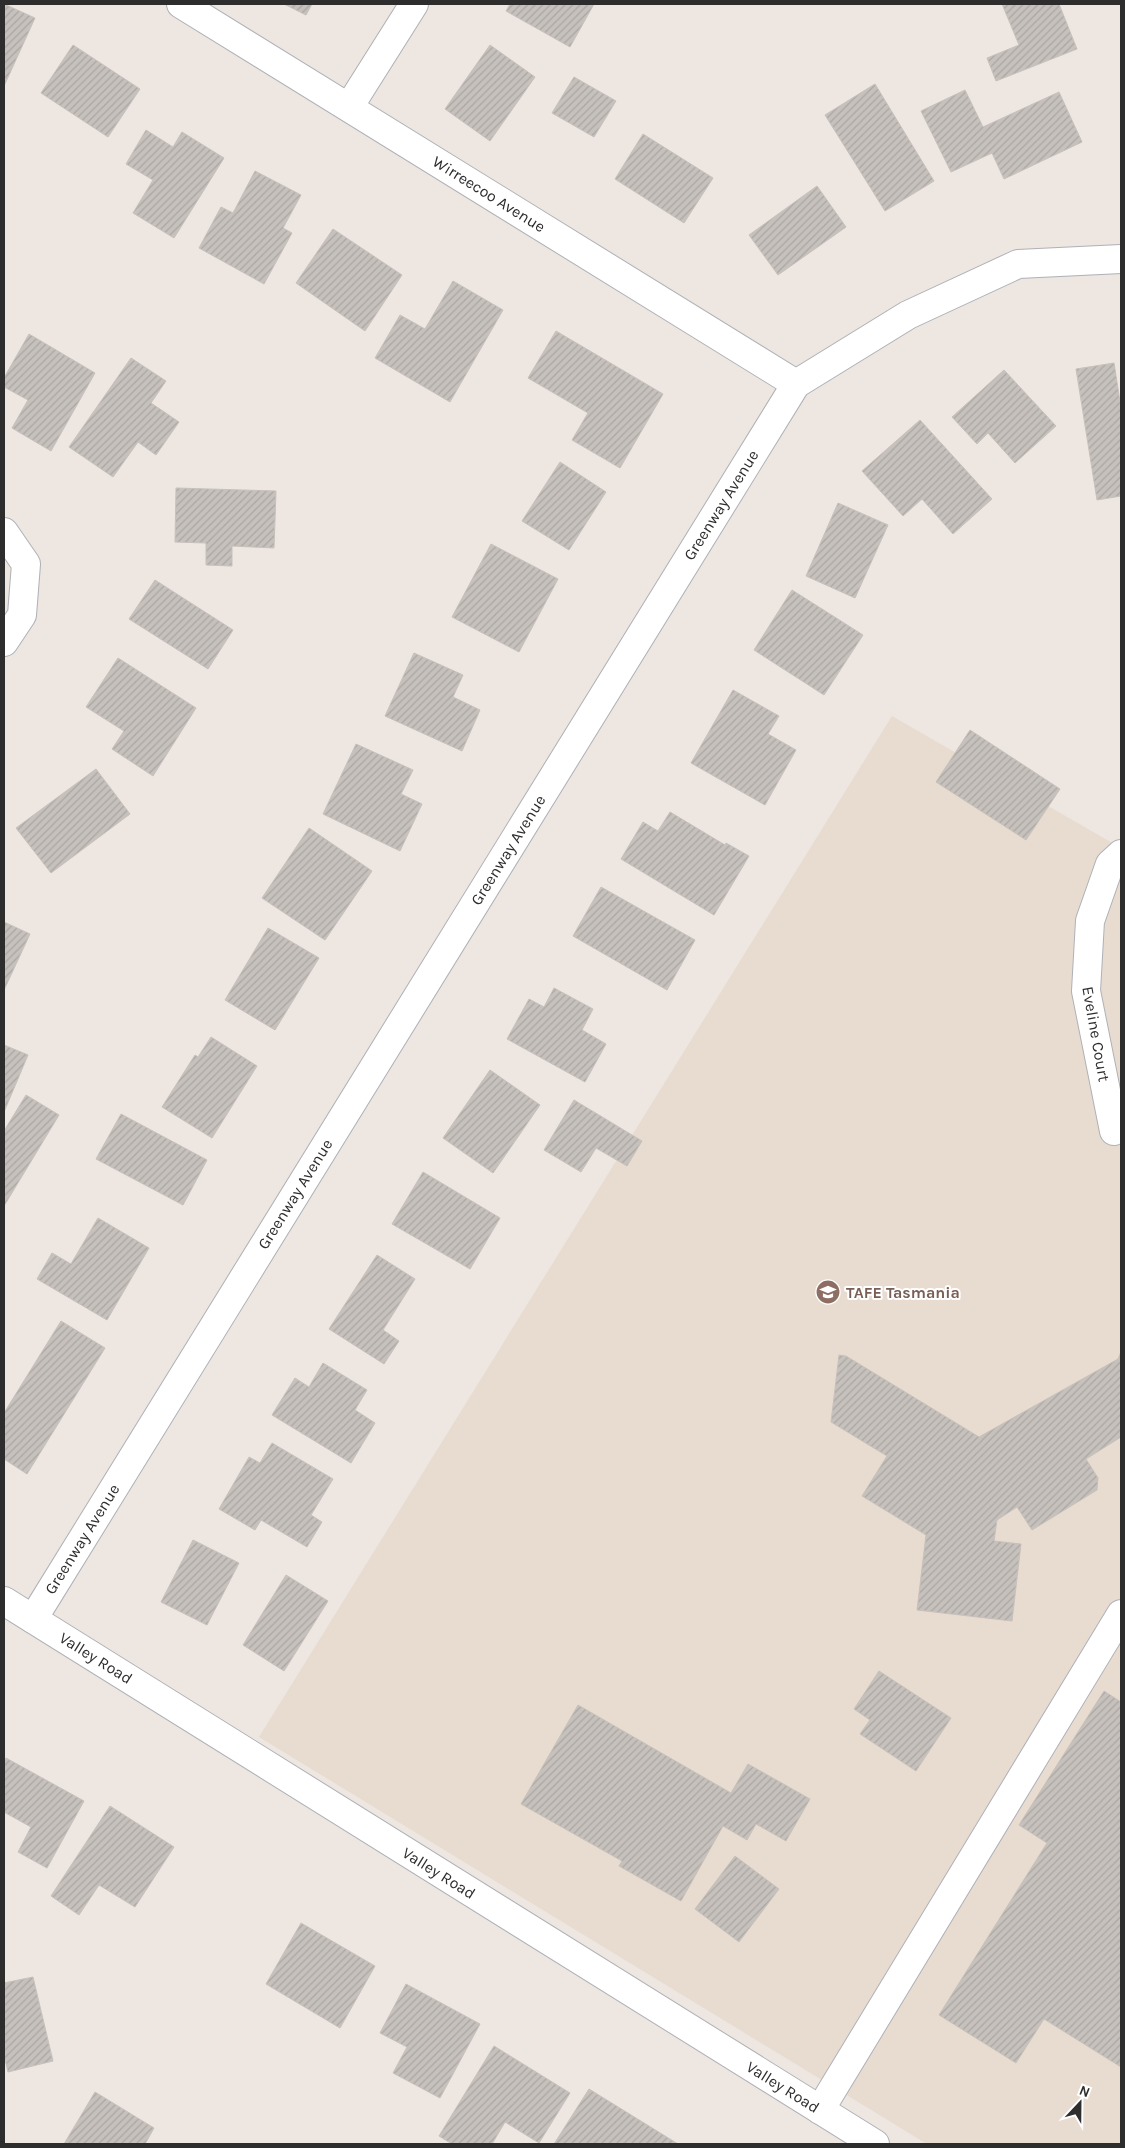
<svg xmlns="http://www.w3.org/2000/svg" width="1125" height="2148" viewBox="0 0 1125 2148" font-family="Karla,sans-serif">
	<defs>
		<pattern id="building-hatch" width="6" height="6" patternUnits="userSpaceOnUse" patternTransform="scale(1.25)"><rect width="6" height="6" fill="#c6c1bc"/><path d="M-1 1l2-2M0 6l6-6M5 7l2-2" fill="none" stroke="#aaa6a2"/></pattern>
	</defs>
	<rect width="100%" height="100%" fill="#ede6e1"/>
	<polygon fill="#e8dcd0" points="892,716 1121,848 1121,2144 927,2144 259,1737"/>
	<g fill="url(#building-hatch)" stroke="#c8c1bb">
		<polygon points="4,4 35,18 4,86"/>
		<polygon points="284,4 312,4 306,15"/>
		<polygon points="510,4 594,4 570,47 506,11"/>
		<polygon points="1002,4 1059,4 1077,49 996,81 987,58 1019,45"/>
		<polygon points="73,45 140,89 108,137 41,93"/>
		<polygon points="490,45 535,77 490,141 445,109"/>
		<polygon points="574,77 616,101 594,137 552,113"/>
		<polygon points="875,84 934,181 885,211 825,115"/>
		<polygon points="965,90 983,127 1059,92 1082,142 1004,179 992,153 951,172 921,111"/>
		<polygon points="146,130 173,147 182,132 224,158 174,238 133,213 153,180 126,164"/>
		<polygon points="643,134 713,178 684,223 615,179"/>
		<polygon points="255,171 301,195 283,228 292,233 264,284 199,248 221,207 233,213"/>
		<polygon points="817,186 846,227 778,275 749,235"/>
		<polygon points="333,229 402,275 365,331 296,283"/>
		<polygon points="453,281 503,310 450,402 375,358 400,315 425,329"/>
		<polygon points="556,331 663,394 620,468 572,440 588,413 528,378"/>
		<polygon points="29,334 95,373 51,451 12,428 28,400 4,387 4,378"/>
		<polygon points="131,358 166,381 151,403 179,422 156,455 138,442 113,477 69,447"/>
		<polygon points="1114,363 1121,408 1121,496 1097,500 1076,369"/>
		<polygon points="1004,370 1056,426 1015,463 988,433 977,444 952,417"/>
		<polygon points="920,420 992,499 953,534 922,499 903,516 862,471"/>
		<polygon points="560,462 606,492 569,550 522,521"/>
		<polygon points="176,488 276,491 274,548 232,546 232,566 206,565 206,543 175,542"/>
		<polygon points="838,503 888,525 855,598 806,576"/>
		<polygon points="491,544 558,579 519,652 452,617"/>
		<polygon points="155,580 233,630 208,669 129,619"/>
		<polygon points="792,590 863,635 824,695 754,650"/>
		<polygon points="414,653 463,675 453,697 480,710 462,751 385,716"/>
		<polygon points="118,658 196,708 153,776 112,749 124,731 86,707"/>
		<polygon points="733,690 779,716 768,734 796,750 765,805 691,763"/>
		<polygon points="970,730 1060,789 1026,840 936,782"/>
		<polygon points="356,744 413,770 401,794 422,804 400,851 323,814"/>
		<polygon points="96,769 130,814 51,873 16,828"/>
		<polygon points="670,812 725,845 726,843 749,856 714,915 621,859 643,822 658,831"/>
		<polygon points="309,828 372,871 325,940 262,898"/>
		<polygon points="601,887 695,940 667,990 573,936"/>
		<polygon points="4,922 30,934 4,990"/>
		<polygon points="268,928 319,958 275,1030 225,1000"/>
		<polygon points="554,988 593,1009 582,1030 606,1044 585,1082 507,1039 529,999 544,1007"/>
		<polygon points="211,1037 257,1066 212,1138 162,1107 195,1055 198,1057"/>
		<polygon points="4,1045 28,1055 4,1112"/>
		<polygon points="490,1070 540,1105 493,1173 443,1138"/>
		<polygon points="26,1095 59,1115 4,1206 4,1131"/>
		<polygon points="574,1100 642,1141 627,1166 596,1148 581,1172 544,1150"/>
		<polygon points="121,1114 207,1160 183,1205 96,1159"/>
		<polygon points="423,1172 500,1218 470,1269 392,1224"/>
		<polygon points="98,1218 149,1248 107,1320 37,1279 52,1253 71,1264"/>
		<polygon points="377,1255 415,1279 383,1330 399,1341 384,1364 329,1329"/>
		<polygon points="61,1321 105,1348 27,1474 4,1459 4,1413"/>
		<polygon points="1121,1352 1121,1437 1086,1459 1098,1478 1097,1490 1032,1530 1017,1507 997,1520 994,1541 1021,1544 1012,1621 917,1610 926,1535 862,1496 887,1456 831,1422 839,1355 846,1356 979,1437 1118,1359"/>
		<polygon points="323,1363 367,1390 355,1410 375,1423 351,1463 272,1415 295,1378 309,1387"/>
		<polygon points="272,1443 333,1479 311,1515 322,1522 307,1547 261,1520 255,1530 219,1509 249,1457 260,1463"/>
		<polygon points="193,1540 239,1563 207,1625 161,1602"/>
		<polygon points="286,1575 328,1601 284,1671 243,1645"/>
		<polygon points="879,1671 951,1718 916,1771 860,1734 870,1720 854,1709"/>
		<polygon points="1104,1691 1121,1702 1121,2067 1044,2019 1016,2063 939,2015 1047,1843 1019,1825"/>
		<polygon points="578,1705 731,1793 748,1764 810,1799 786,1841 756,1824 747,1840 723,1826 681,1901 619,1866 622,1861 521,1804"/>
		<polygon points="6,1758 84,1801 47,1868 18,1852 31,1827 4,1812 4,1762"/>
		<polygon points="110,1806 174,1847 135,1907 99,1885 79,1915 51,1896"/>
		<polygon points="735,1856 779,1889 739,1942 695,1909"/>
		<polygon points="301,1923 375,1966 340,2028 266,1984"/>
		<polygon points="33,1977 53,2061 8,2072 4,2055 4,1983"/>
		<polygon points="406,1984 480,2024 440,2098 393,2073 407,2047 380,2033"/>
		<polygon points="494,2046 570,2093 539,2143 505,2122 492,2144 452,2144 439,2136"/>
		<polygon points="589,2089 678,2144 554,2144"/>
		<polygon points="95,2092 154,2128 145,2144 64,2144"/>
	</g>
	<g fill="none" stroke-linecap="round" stroke-linejoin="round">
		<defs>
			<g id="minor">
				<polyline points="181,4 796,384"/>
				<polyline points="349,107 414,4"/>
				<polyline points="4,532 26,564 22,615 4,642"/>
				<polyline points="1114,1131 1086,991 1090,921 1110,864 1121,854"/>
				<polyline points="4,1601 875,2144"/>
				<polyline points="33,1619 796,384 908,315 1018,264 1121,259"/>
				<polyline points="820,2110 1121,1614"/>
			</g>
		</defs>
		<use href="#minor" stroke="#aeb1b7" stroke-width="30"/>
		<use href="#minor" stroke="#fff" stroke-width="28"/>
	</g>
	<defs>
		<symbol id="university-disc" viewBox="-11 -11 22 22"><circle r="9.5" fill="#8d6e63" stroke="#fff"/><path d="M0-5L7-2L0 1L-7-2ZM-4 1L0 2.5L4 1V4Q0 6-4 4Z" fill="#fff"/></symbol>
	</defs>
	<g fill-rule="evenodd">
		<use href="#university-disc" x="814" y="1278" width="28" height="28"/>
	</g>
	<g text-anchor="middle" dominant-baseline="central" stroke-width="4" stroke-linejoin="round" paint-order="stroke">
		<g font-size="16" fill="#2d2d2d" stroke="#fff">
			<text transform="translate(489 194) rotate(32)">Wirreecoo Avenue</text>
			<text transform="translate(721 505) rotate(-58)">Greenway Avenue</text>
			<text transform="translate(508 850) rotate(-58)">Greenway Avenue</text>
			<text transform="translate(1096 1034) rotate(80)">Eveline Court</text>
			<text transform="translate(295 1194) rotate(-58)">Greenway Avenue</text>
			<text transform="translate(82 1539) rotate(-58)">Greenway Avenue</text>
			<text transform="translate(96 1658) rotate(32)">Valley Road</text>
			<text transform="translate(439 1873) rotate(32)">Valley Road</text>
			<text transform="translate(783 2087) rotate(32)">Valley Road</text>
		</g>
		<g font-size="16" font-weight="bold" fill="#785e54" stroke="#fff" text-anchor="start">
			<text x="846" y="1292">TAFE Tasmania</text>
		</g>
	</g>
	<rect width="1125" height="2148" fill="none" stroke="#2d2d2d" stroke-width="10"/>
	<g transform="translate(1080 2103) rotate(22)" stroke="#ffffff" stroke-width="4" paint-order="stroke">
	<path d="M0-4L9 19L0 12L-9 19Z" fill="#2d2d2d"/>
	<text y="-8" font-size="14" font-weight="bold" text-anchor="middle" fill="#2d2d2d">N</text>
	</g>
</svg>
